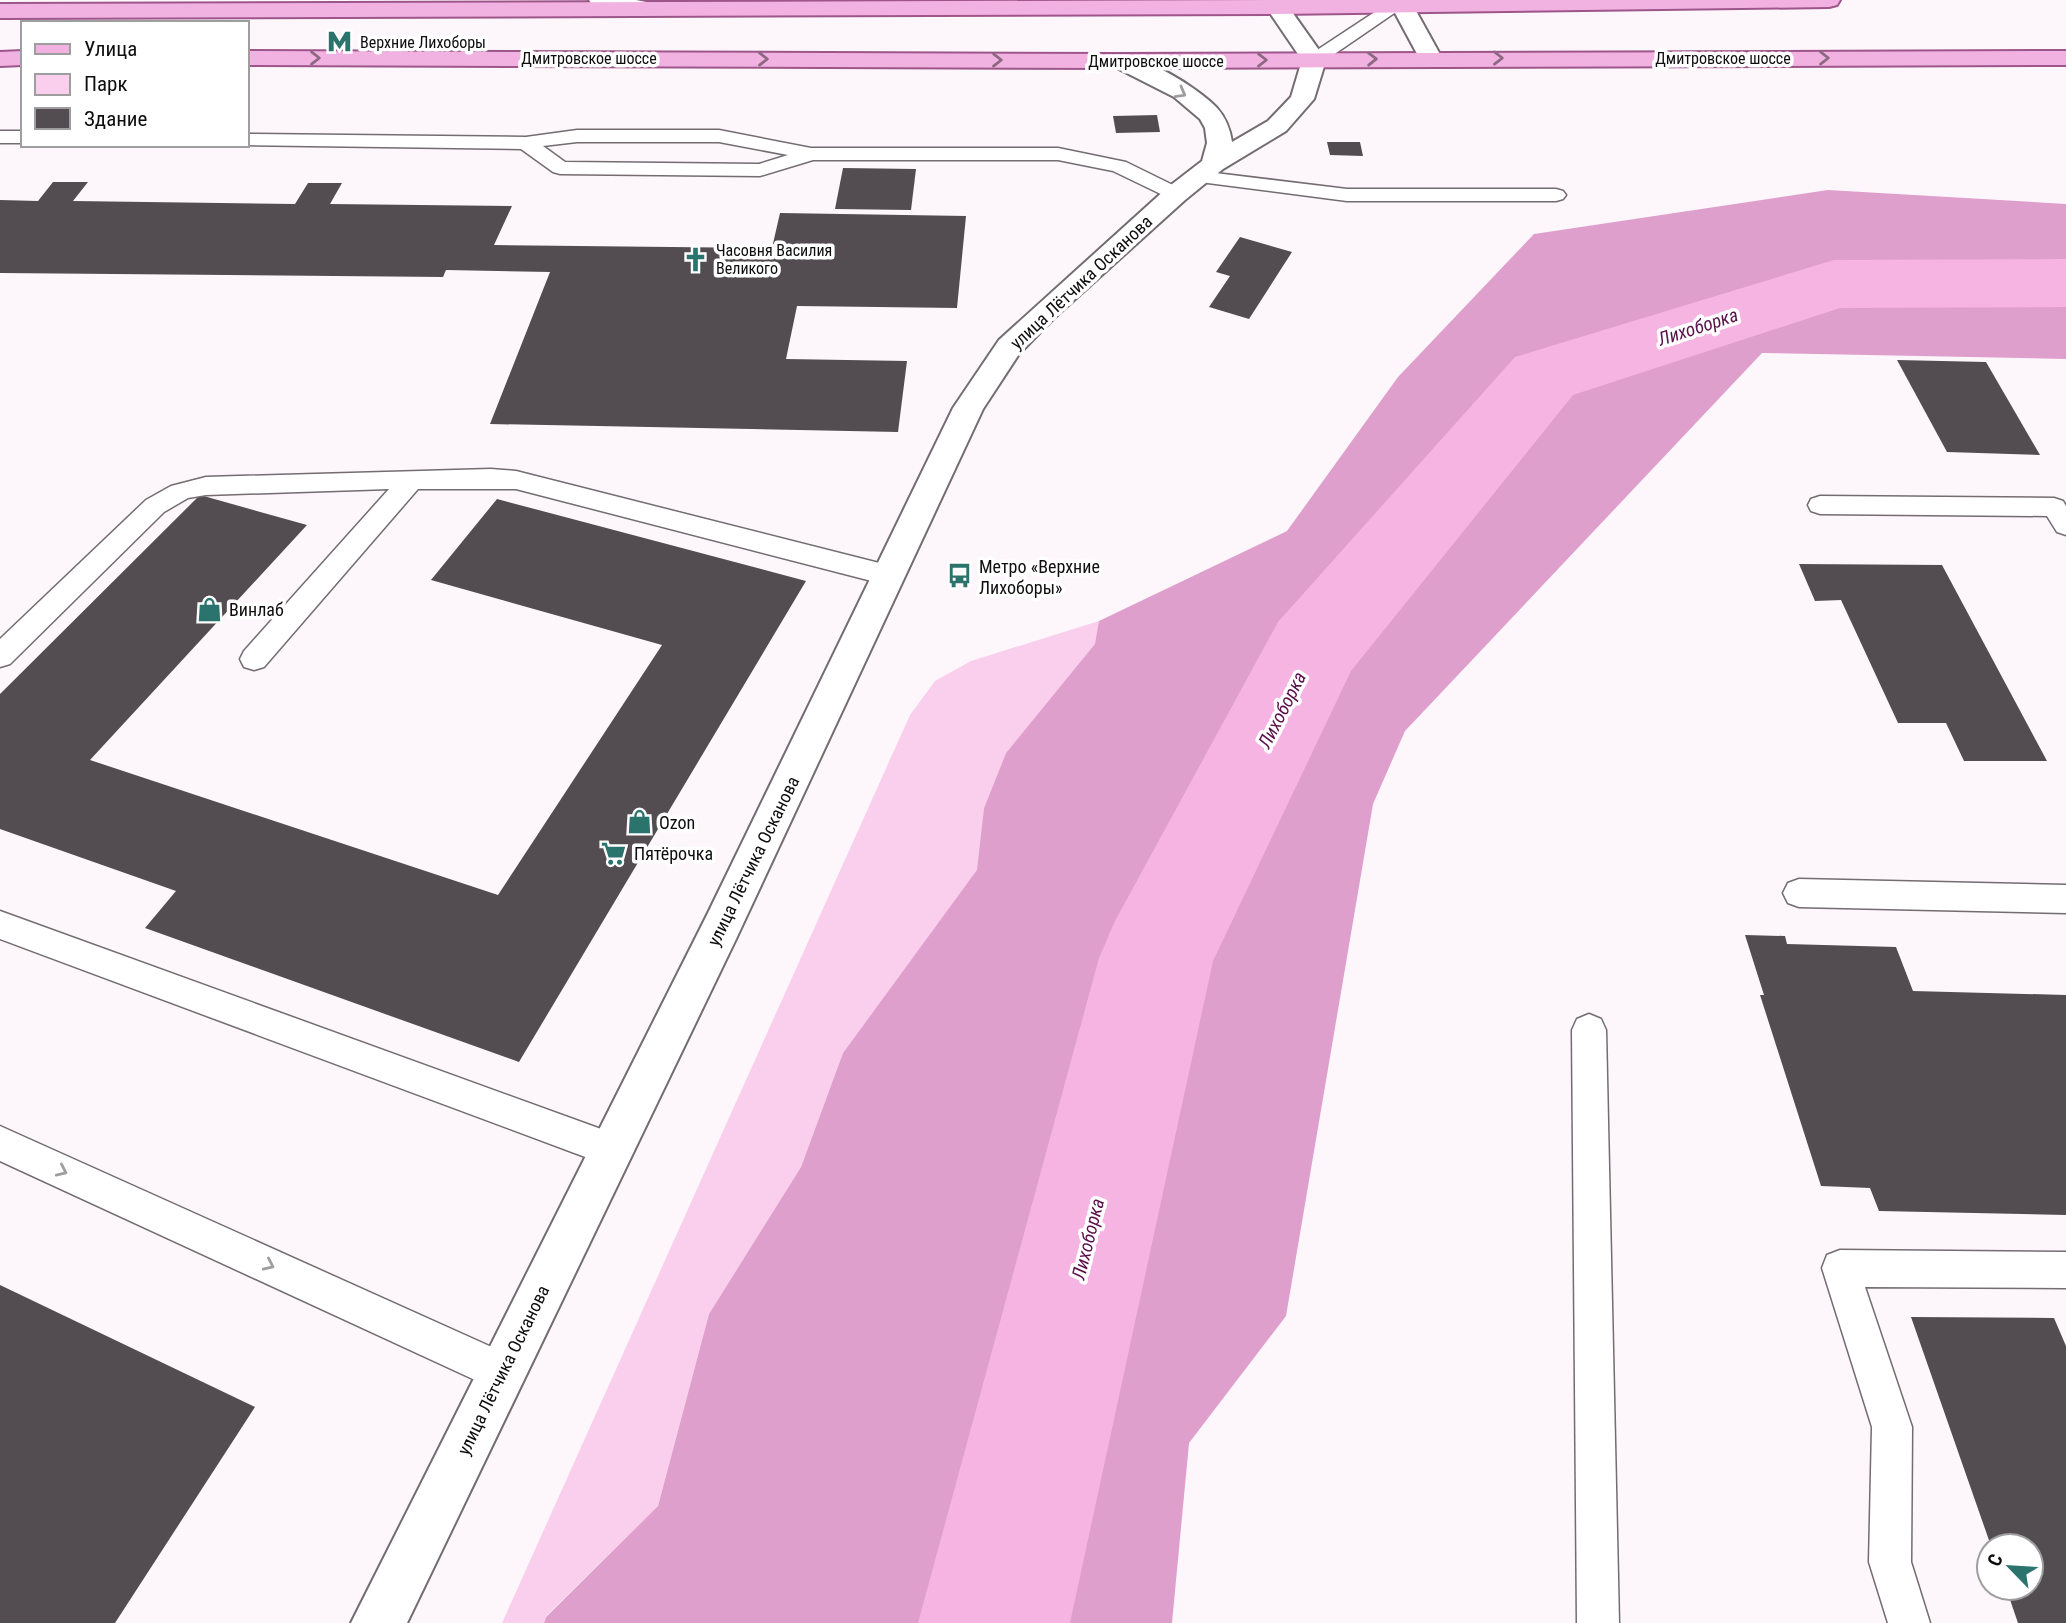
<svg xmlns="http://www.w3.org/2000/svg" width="2066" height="1623" viewBox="0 0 2066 1623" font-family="'Roboto Condensed',sans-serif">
	<rect width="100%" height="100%" fill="#fdf6fb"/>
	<polygon fill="#facfed" points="1099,621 1096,644 1006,753 984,808 978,870 843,1053 801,1167 709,1314 658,1506 546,1616 544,1623 502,1623 910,715 935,681 971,661"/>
	<polygon fill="#df9fcc" points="1828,190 2066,204 2066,359 1762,353 1405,731 1373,804 1286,1316 1189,1443 1172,1623 544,1623 546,1617 658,1506 709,1314 801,1167 843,1053 977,870 984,808 1006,753 1095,644 1099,621 1287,531 1398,377 1534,234"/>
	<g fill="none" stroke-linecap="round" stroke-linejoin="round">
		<polygon fill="#f6b4e2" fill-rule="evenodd" points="2066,259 2066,307 1840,308 1573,395 1351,671 1213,961 1070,1623 918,1623 1099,958 1115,921 1278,622 1515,357 1834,260"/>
	</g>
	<g fill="#534d51">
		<polygon points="1157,115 1160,132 1116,133 1113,116"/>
		<polygon points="1327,142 1360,142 1363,156 1330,155"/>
		<polygon points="843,168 916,169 911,210 835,209"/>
		<polygon points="53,182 88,182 73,201 295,204 308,183 342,183 330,204 512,206 494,245 772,248 780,213 966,216 957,308 797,306 786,359 907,361 898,432 490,424 550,272 446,270 443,277 0,273 0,200 38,201"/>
		<polygon points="1240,237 1292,252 1249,319 1209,307 1230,276 1216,272"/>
		<polygon points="1897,360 1986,362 2040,455 1947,452"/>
		<polygon points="200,495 307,525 90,760 498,895 662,645 431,580 497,499 806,581 519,1062 145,928 176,891 0,829 0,694"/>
		<polygon points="1799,564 1942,565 2047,761 1964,761 1946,723 1898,723 1841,600 1815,601"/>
		<polygon points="1745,935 1785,936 1787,944 1896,947 1913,991 2066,995 2066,1215 1879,1211 1870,1188 1821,1186 1760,995 1764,995"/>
		<polygon points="0,1285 255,1407 115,1623 0,1623"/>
		<polygon points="1911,1317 2054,1318 2066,1346 2066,1623 2018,1623 2006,1588 2031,1588 2031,1546 1991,1546"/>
	</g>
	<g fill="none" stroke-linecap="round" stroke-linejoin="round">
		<defs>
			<g id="service">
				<polygon points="1393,0 1407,0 1409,3 1320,64 1308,64 1305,60 1308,56"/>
				<path d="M577 130H719L811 148H1058L1126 162 1183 190 1186 194 1183 198H1169L1113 171 1058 160H813L760 176 560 174 553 172 521 149 245 145 247 134 526 137ZM577 142H719L788 155 759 164 565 162 543 146Z"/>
				<rect x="0" y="131" width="23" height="12"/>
				<polygon points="1199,171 1347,189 1556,189 1563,191 1566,195 1563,199 1556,201 1347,201 1192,181 1189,177 1192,173"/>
				<polygon points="491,469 516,471 891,566 900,569 904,576 900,583 891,586 516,489 418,489 264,667 254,670 244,667 240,659 244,651 389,489 206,495 188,498 164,512 10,664 0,667 0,639 146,500 171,486 206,477"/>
				<polygon points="1820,496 2054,498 2063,501 2066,506 2066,535 2057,532 2047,516 1820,514 1811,511 1808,505 1811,499"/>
				<polygon points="1799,879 2066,885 2066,913 1799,907 1788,903 1783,893 1788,883"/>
				<polygon points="0,911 612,1133 624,1138 630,1150 624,1162 612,1167 0,939"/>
				<polygon points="1589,1014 1601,1019 1606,1030 1619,1623 1577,1623 1572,1030 1577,1019"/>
				<polygon points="0,1126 516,1358 521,1372 516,1386 502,1391 488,1386 0,1161"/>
				<polygon points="1840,1250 2066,1252 2066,1288 1865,1287 1912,1427 1911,1562 1930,1623 1888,1623 1869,1562 1872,1427 1822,1268 1827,1255"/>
			</g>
			<path id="minor" d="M1277 0 1285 2 1326 60 1314 99 1286 131 1223 169 1185 200 1053 319 1019 354 983 409 736 939 407 1623H351L708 913 953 408 999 340 1167 188 1202 161 1207 143 1205 128 1200 119 1174 97 1113 66 1109 61 1113 56C1138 50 1200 89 1217 108 1226 118 1230 129 1232 142L1268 121 1291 97 1302 60 1266 7 1269 2Z"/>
			<polygon id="tertiary" points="589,0 636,0 651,3 654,8 651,13 643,15 592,5"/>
			<polygon id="secondary" points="1388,0 1410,0 1442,58 1438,63 1422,63"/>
			<g id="primary">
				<polygon points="1301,0 1840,0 1837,5 1829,7 1277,14 0,18 0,4"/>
				<polygon points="23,51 23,65 0,66 0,52"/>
				<polygon points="247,51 1121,54 2066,51 2066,65 1121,68 247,65"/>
			</g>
		</defs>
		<use href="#service" stroke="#736c71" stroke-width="3"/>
		<use href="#minor" stroke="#736c71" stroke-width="4"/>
		<use href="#tertiary" stroke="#736c71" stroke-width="4"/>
		<use href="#secondary" stroke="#736c71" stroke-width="4"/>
		<use href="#primary" stroke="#9d568a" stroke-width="4"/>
		<use href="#service" fill="#fff" fill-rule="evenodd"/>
		<use href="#minor" fill="#fff" fill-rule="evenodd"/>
		<use href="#tertiary" fill="#fff" fill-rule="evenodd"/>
		<use href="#secondary" fill="#fff" fill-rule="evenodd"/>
		<use href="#primary" fill="#f2b2e1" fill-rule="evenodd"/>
	</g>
	<defs><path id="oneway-chevron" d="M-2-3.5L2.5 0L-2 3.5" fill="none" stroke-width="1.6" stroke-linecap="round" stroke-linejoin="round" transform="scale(1.75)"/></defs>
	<g stroke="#8c6882">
		<use href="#oneway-chevron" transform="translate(315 58)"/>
		<use href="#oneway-chevron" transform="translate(1498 58)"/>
		<use href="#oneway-chevron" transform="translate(1824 58)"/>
		<use href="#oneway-chevron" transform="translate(763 59)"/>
		<use href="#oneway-chevron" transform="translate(1372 59) rotate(-1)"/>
		<use href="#oneway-chevron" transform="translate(997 60)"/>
		<use href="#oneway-chevron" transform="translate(1262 60)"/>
	</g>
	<g stroke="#9f9e9f">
		<use href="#oneway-chevron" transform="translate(1181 93) rotate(29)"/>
		<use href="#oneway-chevron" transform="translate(62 1171) rotate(25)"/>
		<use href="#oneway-chevron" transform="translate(269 1265) rotate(25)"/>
	</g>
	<defs>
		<symbol id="metro-bare" viewBox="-9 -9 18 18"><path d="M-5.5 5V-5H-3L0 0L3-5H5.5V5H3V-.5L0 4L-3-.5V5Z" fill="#2b736d" stroke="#fff" stroke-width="2.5" paint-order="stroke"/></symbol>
		<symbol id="church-bare" viewBox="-9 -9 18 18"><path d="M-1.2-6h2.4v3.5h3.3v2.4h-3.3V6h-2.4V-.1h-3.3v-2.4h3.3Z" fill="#2b736d" stroke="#fff" stroke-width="2.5" paint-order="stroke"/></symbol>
		<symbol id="bus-bare" viewBox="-9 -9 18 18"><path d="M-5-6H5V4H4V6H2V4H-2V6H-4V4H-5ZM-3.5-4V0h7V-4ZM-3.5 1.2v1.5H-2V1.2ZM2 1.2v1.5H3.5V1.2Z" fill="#2b736d" stroke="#fff" stroke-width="2.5" paint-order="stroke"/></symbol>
		<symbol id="shop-bare" viewBox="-9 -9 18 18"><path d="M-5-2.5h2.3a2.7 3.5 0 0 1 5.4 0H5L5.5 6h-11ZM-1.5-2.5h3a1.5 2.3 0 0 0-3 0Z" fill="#2b736d" stroke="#fff" stroke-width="2.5" paint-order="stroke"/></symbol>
		<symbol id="supermarket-bare" viewBox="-9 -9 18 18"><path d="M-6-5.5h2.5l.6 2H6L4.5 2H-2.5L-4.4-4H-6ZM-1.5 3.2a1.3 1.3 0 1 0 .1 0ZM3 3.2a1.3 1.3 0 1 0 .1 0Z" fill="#2b736d" stroke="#fff" stroke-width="2.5" paint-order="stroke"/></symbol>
	</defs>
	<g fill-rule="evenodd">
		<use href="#metro-bare" x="322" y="24" width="35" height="35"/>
		<use href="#church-bare" x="678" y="242" width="35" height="35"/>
		<use href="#bus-bare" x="942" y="558" width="35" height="35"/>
		<use href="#shop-bare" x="192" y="592" width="35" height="35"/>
		<use href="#shop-bare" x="622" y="804" width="35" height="35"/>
		<use href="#supermarket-bare" x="596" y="836" width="35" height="35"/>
	</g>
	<g text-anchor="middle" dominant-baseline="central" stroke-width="7" stroke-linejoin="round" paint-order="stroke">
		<g font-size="16" fill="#0f0d0e" stroke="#fff" text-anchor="start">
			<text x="360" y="42">Верхние Лихоборы</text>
			<text x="716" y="250">Часовня Василия<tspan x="716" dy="18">Великого</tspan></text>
		</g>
		<g font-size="16" fill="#0f0d0e" stroke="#fff">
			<text x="589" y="58">Дмитровское шоссе</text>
			<text x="1723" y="58">Дмитровское шоссе</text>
			<text x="1156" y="61">Дмитровское шоссе</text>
		</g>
		<g font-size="18" fill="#0f0d0e" stroke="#fff">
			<text transform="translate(1081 282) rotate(-43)">улица Лётчика Осканова</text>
			<text transform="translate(753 861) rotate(-64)">улица Лётчика Осканова</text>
			<text transform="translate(503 1370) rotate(-64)">улица Лётчика Осканова</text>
		</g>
		<g font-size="18" fill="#0f0d0e" stroke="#fff" text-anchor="start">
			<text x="979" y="566">Метро «Верхние<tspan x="979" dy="21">Лихоборы»</tspan></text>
			<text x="229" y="609">Винлаб</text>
			<text x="659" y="822">Ozon</text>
			<text x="634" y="853">Пятёрочка</text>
		</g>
		<g font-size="19" font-style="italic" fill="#5a104b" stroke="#fff">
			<text transform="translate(1698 327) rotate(-18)">Лихоборка</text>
			<text transform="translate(1282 710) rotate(-63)">Лихоборка</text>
			<text transform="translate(1088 1239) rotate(-76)">Лихоборка</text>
		</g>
	</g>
	<rect x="21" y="21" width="228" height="126" fill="#ffffff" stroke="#9f9e9f" stroke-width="2"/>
	<rect x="35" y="44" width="35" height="10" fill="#f2b2e1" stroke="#9f9e9f" stroke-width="2"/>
	<text x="84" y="56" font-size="21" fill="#0f0d0e">Улица</text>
	<rect x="35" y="74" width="35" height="21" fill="#facfed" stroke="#9f9e9f" stroke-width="2"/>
	<text x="84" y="91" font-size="21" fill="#0f0d0e">Парк</text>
	<rect x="35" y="108" width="35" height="21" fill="#534d51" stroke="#9f9e9f" stroke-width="2"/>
	<text x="84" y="126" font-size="21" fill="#0f0d0e">Здание</text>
	<g transform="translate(2010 1567) rotate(295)"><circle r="33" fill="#ffffff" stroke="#9f9e9f" stroke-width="2"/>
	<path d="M0-5L12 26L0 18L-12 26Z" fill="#2b736d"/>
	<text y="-10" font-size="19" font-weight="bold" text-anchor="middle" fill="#0f0d0e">С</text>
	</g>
</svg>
